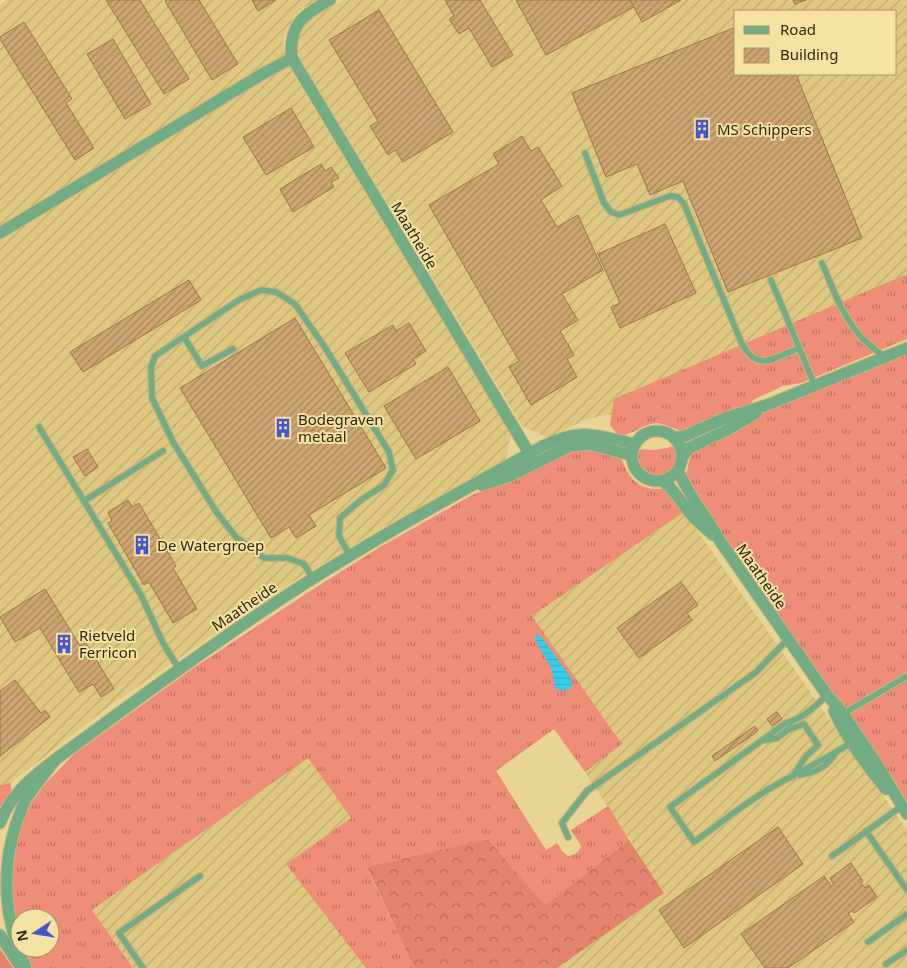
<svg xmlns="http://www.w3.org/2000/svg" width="907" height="968" viewBox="0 0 907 968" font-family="'Noto Sans',sans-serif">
	<defs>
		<pattern id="industrial-furrows" width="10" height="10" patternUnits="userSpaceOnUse" patternTransform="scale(1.25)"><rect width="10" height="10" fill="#ddc781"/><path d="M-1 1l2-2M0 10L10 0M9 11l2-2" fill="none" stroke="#beab6e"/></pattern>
		<pattern id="grass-tufts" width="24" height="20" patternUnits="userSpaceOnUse" patternTransform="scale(1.25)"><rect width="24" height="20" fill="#ee8d78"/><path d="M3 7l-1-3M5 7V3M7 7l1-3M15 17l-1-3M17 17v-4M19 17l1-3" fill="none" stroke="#c17361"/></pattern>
		<pattern id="forest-crowns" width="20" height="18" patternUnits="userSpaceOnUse" patternTransform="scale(1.25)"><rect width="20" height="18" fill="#e3826d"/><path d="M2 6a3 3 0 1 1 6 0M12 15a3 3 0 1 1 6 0" fill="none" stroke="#b86a58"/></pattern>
		<pattern id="water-rules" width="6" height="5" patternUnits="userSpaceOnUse" patternTransform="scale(1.25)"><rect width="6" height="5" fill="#3bcde8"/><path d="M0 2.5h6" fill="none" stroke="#34b0c6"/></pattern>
		<pattern id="building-hatch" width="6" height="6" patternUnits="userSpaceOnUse" patternTransform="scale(1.25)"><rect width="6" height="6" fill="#cda572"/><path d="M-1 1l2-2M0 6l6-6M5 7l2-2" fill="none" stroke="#a7865c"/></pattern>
	</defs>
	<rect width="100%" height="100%" fill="#e8d596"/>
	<g fill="url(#industrial-furrows)" fill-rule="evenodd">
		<polygon points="7,0 317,0 303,8 295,15 288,28 283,41 286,58 295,77 511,433 506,459 375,532 276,592 111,705 11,783 0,785 0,5"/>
		<path d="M343 0H907V274L614 399 612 415H604L585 420 548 438 522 426 299 57 297 47 298 37 302 28 308 20ZM736 11H896V74H736Z"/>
		<polygon points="684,512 907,830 907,968 557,968 664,893 585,772 622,744 532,616"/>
		<polygon points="308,758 351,818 287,864 366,968 133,968 92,910"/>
	</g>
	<g fill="url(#grass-tufts)">
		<path d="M907 274V339L801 383 783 386 753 400 751 405 687 431C676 431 667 424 657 423 644 423 633 435 619 436L610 425 614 399Z"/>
		<polygon points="907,354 907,801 701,506 686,476 691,452 737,429 763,413"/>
		<path d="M675 446C689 483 631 489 637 449L656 450Z"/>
		<path d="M588 447C597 450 613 451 621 458 623 461 624 466 626 469 635 487 649 491 668 488L684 512 532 616 622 744 585 772 554 729 496 771 546 850 557 843 562 851 568 856C576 855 578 853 581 846L571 830 608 806 629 840 545 905 488 839 367 868 414 968H366L286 864 351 818 308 758 92 910 133 968H32L23 948H50V918H20V941L7 875 22 820 32 802 44 785 74 754 192 669 307 593 380 547 472 495 509 480 568 449Z"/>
		<polygon points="11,783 11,791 0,813 0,785"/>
	</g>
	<g fill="url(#forest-crowns)">
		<polygon points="488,839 545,905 629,840 664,893 557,968 414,968 367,867"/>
		<polygon points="0,949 13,968 0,968"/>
	</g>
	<polygon fill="url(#water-rules)" points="537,634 543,639 569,675 572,681 571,688 564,691 555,688 551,667 536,642 535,636"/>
	<g fill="url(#building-hatch)" stroke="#9d7744">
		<polygon points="106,0 140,0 189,79 164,94"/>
		<polygon points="167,0 199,0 238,64 212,80 165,1"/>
		<polygon points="252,0 276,0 258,11"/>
		<polygon points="445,0 480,0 513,55 492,67 469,28 459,34 449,19 454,16"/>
		<polygon points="516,0 630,0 634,7 546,55"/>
		<polygon points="630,0 681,0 642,22"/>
		<polygon points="793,0 806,0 795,4"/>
		<polygon points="379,10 453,132 403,162 395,150 388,155 370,126 378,121 329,40"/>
		<polygon points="24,22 72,99 66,103 94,148 75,160 0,39 0,37"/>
		<polygon points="736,27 736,74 796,74 862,238 728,292 683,181 650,195 637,164 606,177 572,93"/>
		<polygon points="113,39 151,104 125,119 87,54"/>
		<polygon points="291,108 314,147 266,175 243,137"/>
		<polygon points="522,136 531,151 538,147 562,186 541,200 557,227 578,215 603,270 562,294 578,320 560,331 574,355 567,359 577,377 531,405 509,367 519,361 429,205 499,164 493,154"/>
		<polygon points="321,164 325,171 331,167 339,178 331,182 334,187 293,212 280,189"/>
		<polygon points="665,224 696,293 620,328 611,307 620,303 598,254"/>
		<polygon points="189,280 201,300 83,372 70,352"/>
		<polygon points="295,318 386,468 309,515 316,526 296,538 289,527 271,538 180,388"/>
		<polygon points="409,323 426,351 413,359 416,364 369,392 345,353 393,325 396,331"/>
		<polygon points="448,367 480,421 416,459 384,406"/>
		<polygon points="87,449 98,467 85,476 73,457"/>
		<polygon points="128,500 132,507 139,503 176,566 173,568 197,609 173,623 149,582 144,585 108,523 112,521 108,512"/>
		<polygon points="681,582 698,605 687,613 692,620 639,658 617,628"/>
		<polygon points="45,589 80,646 86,643 114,689 101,697 93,684 79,692 40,628 15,642 0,617"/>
		<polygon points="15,680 41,713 45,710 50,717 0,756 0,691"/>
		<polygon points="777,712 782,719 772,726 767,719"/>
		<polygon points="755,726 758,731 715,761 712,756"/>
		<polygon points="778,827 803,864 684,948 659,910"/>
		<polygon points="851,863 863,881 861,883 865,888 869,885 877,897 854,913 853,910 848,913 854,922 788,968 765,968 741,934 824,876 831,886 834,884 830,878"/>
	</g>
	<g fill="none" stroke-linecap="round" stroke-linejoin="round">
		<defs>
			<g id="service">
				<path d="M585 153 604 203 611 212 619 215 670 196 678 197 684 204 742 344C758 373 774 358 799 348"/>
				<path d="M822 263C833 289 843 318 863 339 870 346 877 351 884 357"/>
				<polyline points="771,280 815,386"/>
				<polyline points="184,337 202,366 233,349"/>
				<polyline points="39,427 141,595 163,643 179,669"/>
				<polyline points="84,501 163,451"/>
				<polyline points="313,579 304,564 287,558 264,558 236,537 217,513 173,442 152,398 151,367 155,356 239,300 261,290 276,292 295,304 326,349 389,452 393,470 384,485 361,500 340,518 339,536 350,556"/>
				<path d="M827 695C815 707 802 719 786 723L670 807 694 842C721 823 746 802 774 786 800 771 827 759 852 742"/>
				<polyline points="843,714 907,676"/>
				<polyline points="790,729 804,724 818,745 806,756 793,776"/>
				<polyline points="764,740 777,738 791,727"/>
				<path d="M800 775C815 772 826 768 835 754"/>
				<polyline points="866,831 907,890"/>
				<polyline points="568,837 562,823 587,791 755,673 788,639"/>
				<polyline points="832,856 902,806"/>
				<polyline points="868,942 907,914"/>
				<polyline points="886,964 907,950"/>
				<polyline points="143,968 119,933 200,876"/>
			</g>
			<g id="minor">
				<path d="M330 0C304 14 288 25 292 58L535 463"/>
				<polyline points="0,233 264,73 292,58"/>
				<circle cx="657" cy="456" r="25"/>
				<polyline points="674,438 685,436 725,418 767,405 907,348"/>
				<polyline points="682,457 689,448 729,429 756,413"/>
				<path d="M678 470C688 495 707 517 720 541L827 695 839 708 873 758 907 814"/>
				<polyline points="662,481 669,486 694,518 713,535"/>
				<polyline points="482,485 507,477 570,446 588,444 631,455"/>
				<path d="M834 711C847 739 866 765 886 789"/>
				<path d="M56 759C130 705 202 651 278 601 363 545 454 495 543 446 582 427 595 435 635 444"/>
				<path d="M0 823C11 794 32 777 56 759 46 772 35 785 26 799 0 855 0 911 26 968"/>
				<polyline points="0,935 18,963"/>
			</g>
		</defs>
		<use href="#service" stroke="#c3b27b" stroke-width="8"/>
		<use href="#minor" stroke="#c3b27b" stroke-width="13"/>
		<use href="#service" stroke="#73ab84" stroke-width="5.5"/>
		<use href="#minor" stroke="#73ab84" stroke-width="11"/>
	</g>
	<defs>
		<symbol id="building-bare" viewBox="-9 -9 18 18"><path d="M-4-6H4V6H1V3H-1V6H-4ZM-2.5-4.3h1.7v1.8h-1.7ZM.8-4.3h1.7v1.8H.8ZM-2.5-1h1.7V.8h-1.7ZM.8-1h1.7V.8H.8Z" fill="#4856cb" stroke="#f5e2a3" stroke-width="2.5" paint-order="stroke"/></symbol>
	</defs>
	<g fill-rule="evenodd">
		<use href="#building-bare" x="688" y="115" width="28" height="28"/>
		<use href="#building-bare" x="269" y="414" width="28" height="28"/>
		<use href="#building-bare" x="128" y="531" width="28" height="28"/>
		<use href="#building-bare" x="50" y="630" width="28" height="28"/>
	</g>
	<g text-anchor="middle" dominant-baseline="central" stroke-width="4" stroke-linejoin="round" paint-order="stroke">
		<g font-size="15" fill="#2f270e" stroke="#f5e2a3" text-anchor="start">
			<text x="717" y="129">MS Schippers</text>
			<text x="298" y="419">Bodegraven<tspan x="298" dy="17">metaal</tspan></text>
			<text x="157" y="545">De Watergroep</text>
			<text x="79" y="635">Rietveld<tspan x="79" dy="17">Ferricon</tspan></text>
		</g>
		<g font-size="15" fill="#2f270e" stroke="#f5e2a3">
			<text transform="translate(415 235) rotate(59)">Maatheide</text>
			<text transform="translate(762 576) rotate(55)">Maatheide</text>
			<text transform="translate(244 606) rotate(-34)">Maatheide</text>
		</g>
	</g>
	<rect x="734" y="10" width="162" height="65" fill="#f5e2a3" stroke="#a69767"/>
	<rect x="744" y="26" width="25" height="8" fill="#73ab84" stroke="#a69767"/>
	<text x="780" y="35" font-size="15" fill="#2f270e">Road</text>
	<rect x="744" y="48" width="25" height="15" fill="url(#building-hatch)" stroke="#a69767"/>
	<text x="780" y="60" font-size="15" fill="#2f270e">Building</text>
	<g transform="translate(35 933) rotate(258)"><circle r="24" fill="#f5e2a3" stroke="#a69767"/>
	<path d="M0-4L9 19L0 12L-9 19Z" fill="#4856cb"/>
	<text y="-8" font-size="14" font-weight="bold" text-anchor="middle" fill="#2f270e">N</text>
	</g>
</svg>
